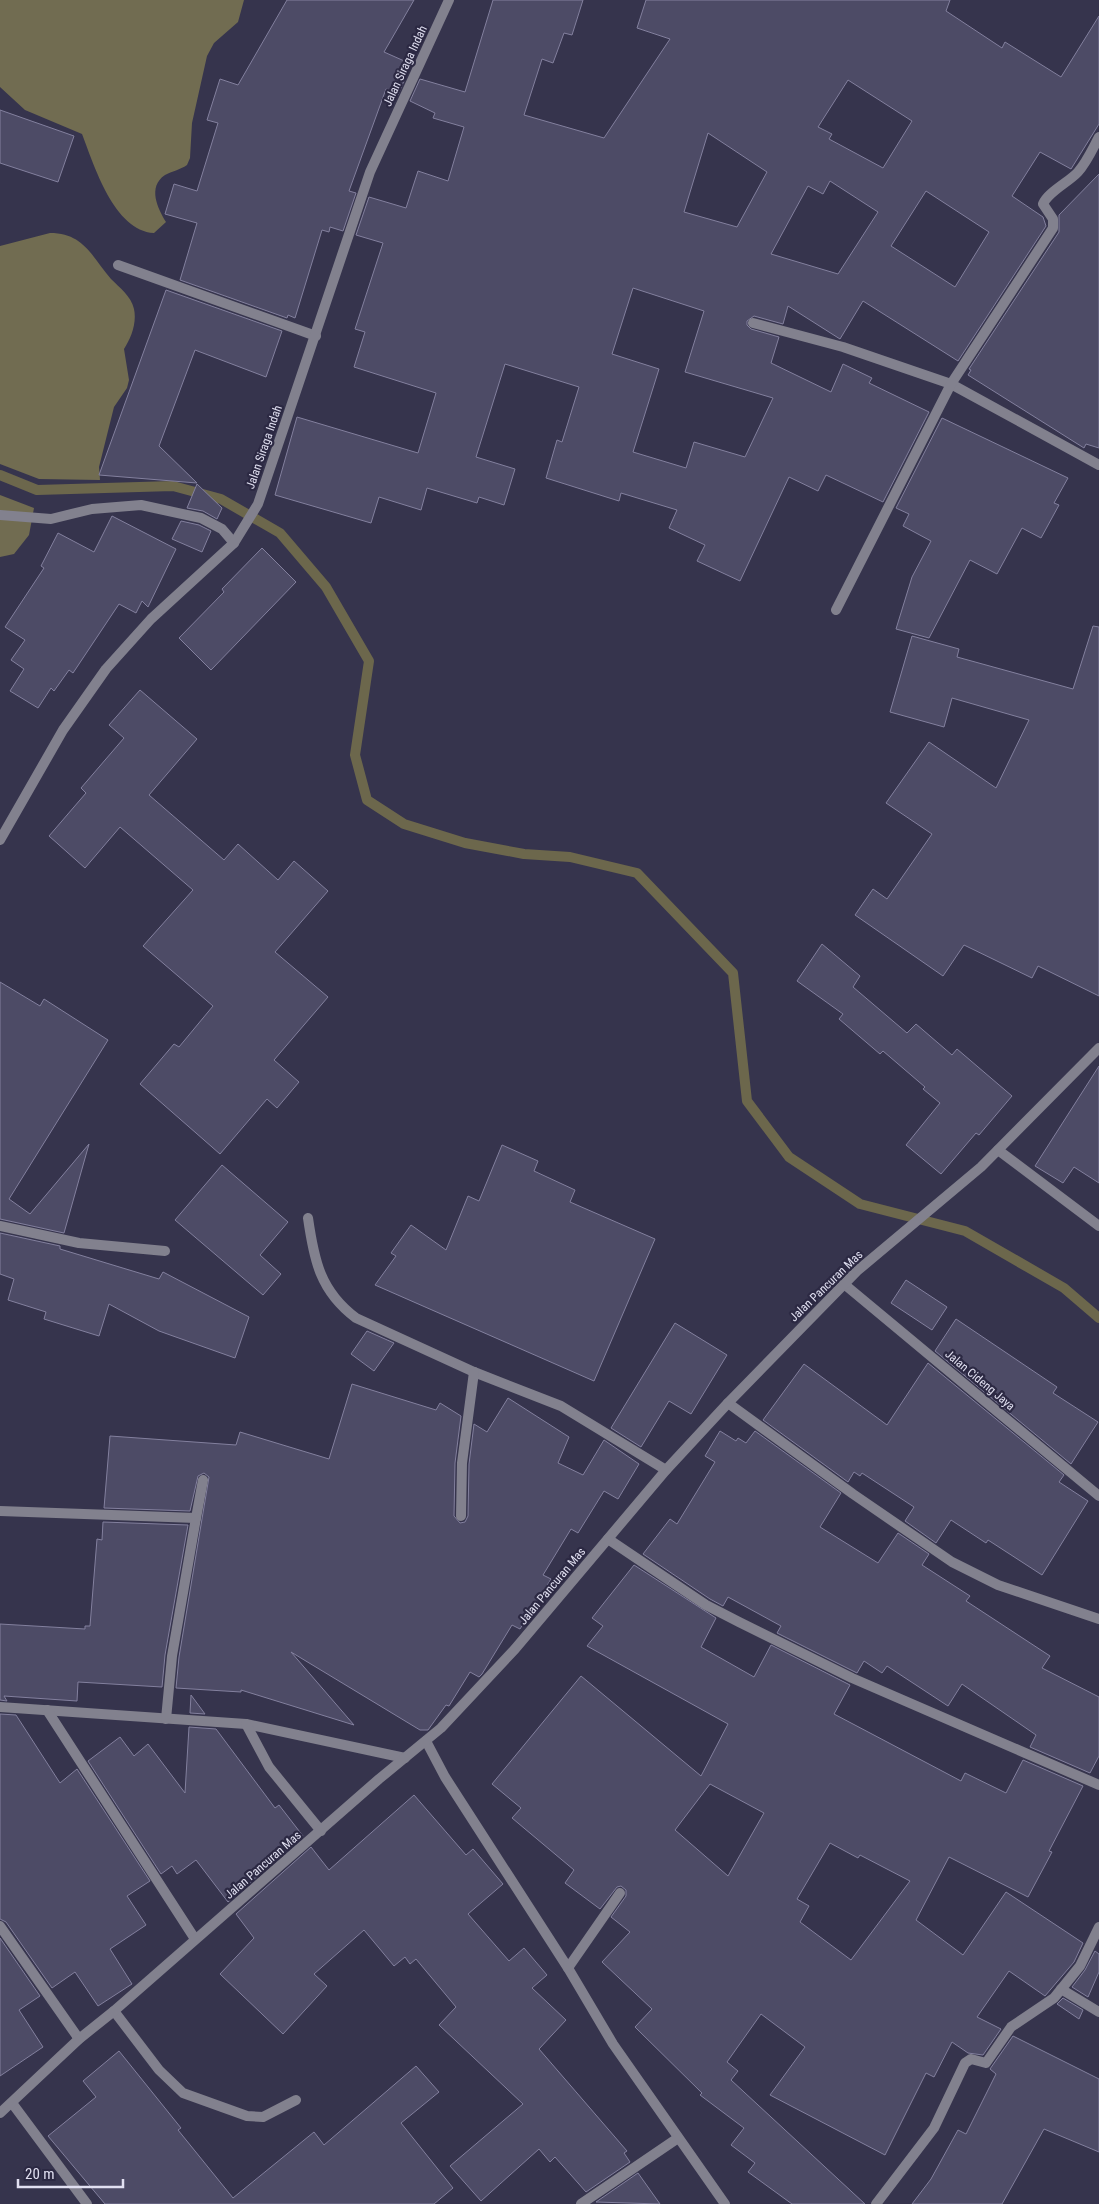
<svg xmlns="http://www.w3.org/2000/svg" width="1099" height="2204" viewBox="0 0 1099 2204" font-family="'Roboto Condensed',sans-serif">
	<rect width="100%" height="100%" fill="#36344d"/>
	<g fill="#716c51">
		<path d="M0 0H244L238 22 214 43 207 56 192 123 190 158 187 165C180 170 172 171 165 175 147 187 158 209 166 222L154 233C114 231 94 165 82 134L25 110 0 87Z"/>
		<path d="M50 233C84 233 92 257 111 279 120 288 131 296 134 309 137 323 131 338 124 349L129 380 127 388 114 407 99 467 100 480 39 479 0 464V246Z"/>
		<polygon points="0,495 34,508 29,535 14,554 0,557"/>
	</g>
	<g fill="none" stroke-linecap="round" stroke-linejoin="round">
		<polyline stroke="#6c674c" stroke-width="10" points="0,475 37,490 173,486 221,499 280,533 326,587 369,661 355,755 367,800 404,824 465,843 524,854 570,857 637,873 733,973 747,1101 789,1157 860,1204 965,1231 1064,1288 1099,1318"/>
	</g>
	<g fill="#4d4b66" stroke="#83809e" fill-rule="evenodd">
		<polygon points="287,0 414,0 384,52 411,64 398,95 386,89 349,191 356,193 343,231 330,227 329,232 322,230 295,318 288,315 287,318 180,280 197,223 165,214 174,184 197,191 218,123 207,120 220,79 238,85"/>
		<path d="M493 0H583L572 35 564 33 553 63 542 59 524 115 604 138 670 39 637 28 646 0H950L946 11 1002 48 1005 42 1061 77 1099 16V124L1071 169 1040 152 1012 196 1043 217 1046 226 958 361 863 301 840 339 788 306 783 324 754 316 747 321V325L751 329 779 337 771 363 831 392 843 364 872 378 869 383 929 412 883 502 826 475 818 491 789 477 740 581 697 561 705 545 669 528 677 510 621 493 619 501 546 478 557 440 562 442 579 387 505 364 476 457 515 469 504 505 479 497 477 503 427 488 421 510 379 497 371 523 275 495 297 417 418 453 436 393 354 367 365 332 355 329 383 243 356 235 369 197 406 208 418 171 448 181 464 127 433 118 435 113 410 101 420 79 465 92ZM848 80 912 121 883 168 829 139 832 134 818 127ZM708 133 767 172 737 227 684 212ZM830 181 878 212 838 274 771 254 808 186 823 194ZM926 191 989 232 955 287 891 246ZM633 288 704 311 685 372 773 398 745 457 694 442 686 468 633 452 659 369 612 354Z"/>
		<polygon points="0,110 74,136 58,182 0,163"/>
		<polygon points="1099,174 1099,448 1086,444 1084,448 968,375 971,370 969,369 1059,232 1059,215"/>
		<polygon points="166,290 282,331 266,377 195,350 159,446 197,483 99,475"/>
		<polygon points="942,418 1068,478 1054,503 1059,505 1041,538 1022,528 997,574 970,560 929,638 896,629 912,577 931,541 903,526 909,514 896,508"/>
		<polygon points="197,484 222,508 217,519 203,511 187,508"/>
		<polygon points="112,516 176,549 148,607 142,601 136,613 119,604 73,673 69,670 54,691 51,688 38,708 10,691 24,669 11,660 25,640 5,627 44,568 41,566 58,533 94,552"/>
		<polygon points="181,521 199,525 211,531 202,552 172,539"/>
		<polygon points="262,548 296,582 211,670 179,638 224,592 222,589"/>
		<polygon points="1093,626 1099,627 1099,996 1038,966 1032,978 964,945 943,976 855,915 873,889 887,899 932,834 886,803 929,742 996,788 1029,720 952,698 944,727 890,712 912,636 959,649 957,657 1073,689"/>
		<polygon points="140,690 197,739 149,795 224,860 238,844 278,880 294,861 328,891 275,952 328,997 274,1060 299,1082 277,1108 267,1099 220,1154 140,1084 174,1044 179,1047 213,1006 143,946 193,890 120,827 85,868 49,836 86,793 81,788 124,738 109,725"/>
		<polygon points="822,944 860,976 853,987 907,1033 916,1024 952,1055 957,1049 1012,1096 979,1135 976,1133 941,1174 906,1145 940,1103 923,1089 925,1087 883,1051 880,1054 839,1019 843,1014 797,981"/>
		<polygon points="0,982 40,1006 44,999 108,1040 9,1199 30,1214 89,1144 64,1233 0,1219"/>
		<polygon points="1099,1066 1099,1183 1074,1167 1063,1183 1035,1166"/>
		<polygon points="502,1145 538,1161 534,1171 575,1190 570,1202 655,1239 594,1381 375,1285 396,1256 391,1253 411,1225 446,1250 468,1196 479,1201"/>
		<polygon points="222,1165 288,1222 260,1255 281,1274 263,1295 175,1220"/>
		<polygon points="0,1233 60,1246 60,1249 159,1279 163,1272 249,1317 235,1358 159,1331 109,1304 99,1336 44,1319 46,1312 8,1300 14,1279 0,1274"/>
		<polygon points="906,1280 947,1307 932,1330 891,1303"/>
		<polygon points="956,1319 1057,1387 1053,1393 1098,1422 1071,1464 935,1351"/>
		<polygon points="675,1323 727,1355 691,1414 669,1401 641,1447 611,1428"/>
		<polygon points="367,1331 394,1343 374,1371 351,1354"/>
		<polygon points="928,1363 1064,1475 1059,1482 1088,1501 1042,1575 988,1540 986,1543 951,1520 936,1543 905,1521 914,1507 862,1473 860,1476 854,1472 848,1482 763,1420 804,1364 887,1425"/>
		<polygon points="352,1384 436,1410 440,1403 461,1416 455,1463 454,1516 460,1523 465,1522 468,1516 469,1464 474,1424 487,1432 508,1398 569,1437 558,1463 583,1475 604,1440 639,1464 618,1499 604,1491 578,1533 571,1529 543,1575 551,1579 520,1629 512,1625 482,1674 479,1677 470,1672 449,1706 446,1705 428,1730 420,1730 291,1652 354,1725 241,1690 241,1692 176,1688 179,1657 209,1477 204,1473 198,1476 190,1511 104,1508 110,1436 236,1445 240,1432 329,1459"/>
		<polygon points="720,1431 736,1441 738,1438 746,1443 755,1431 841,1493 820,1527 878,1563 898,1533 929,1554 922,1565 970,1596 966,1601 1050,1656 1042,1668 1099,1697 1099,1756 1090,1773 1030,1747 1036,1735 962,1684 948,1706 887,1666 882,1673 864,1661 857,1673 777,1633 781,1626 728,1597 723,1606 710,1599 643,1554 670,1519 677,1524 715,1462 705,1456"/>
		<polygon points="103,1522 188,1525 165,1655 162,1687 78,1682 77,1701 4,1696 7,1701 0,1700 0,1624 85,1629 85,1626 90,1626 97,1539 102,1540"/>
		<path d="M634 1565 716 1618 701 1647 754 1677 771 1645 850 1685 834 1714 961 1781 965 1773 1006 1793 1023 1760 1083 1786 1049 1851 1052 1852 1028 1897 949 1857 916 1920 963 1955 1006 1892 1083 1943 1074 1962 1045 1996 1009 1971 977 2017 1001 2029 983 2055 968 2053 952 2042 934 2077 926 2073 885 2155 770 2095 805 2047 761 2014 727 2062 738 2071 731 2080 865 2204H792L748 2172 755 2163 731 2145 744 2128 700 2095 702 2093 635 2027 652 2009 602 1962 630 1932 611 1917 626 1896V1890L621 1886 617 1887 600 1909 565 1883 574 1870 512 1818 521 1808 492 1784 581 1676 701 1776 728 1724 587 1646 603 1626 592 1618ZM710 1784 764 1813 728 1876 675 1830ZM830 1843 858 1858 860 1855 910 1881 851 1960 800 1922 809 1906 797 1899Z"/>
		<polygon points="191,1695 205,1714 190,1713"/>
		<polygon points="0,1714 16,1715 60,1783 77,1769 150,1881 127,1896 146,1925 110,1949 132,1984 98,2006 75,1972 52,1988 6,1922 0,1919"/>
		<polygon points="189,1727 216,1729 275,1808 279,1805 303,1836 228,1902 196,1860 177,1874 172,1866 161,1874 88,1761 120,1737 134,1756 148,1744 185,1793"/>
		<polygon points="414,1795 466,1855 473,1849 503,1884 468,1914 509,1961 524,1948 547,1975 532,1988 566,2020 539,2049 627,2151 624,2153 630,2162 586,2192 555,2157 550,2162 539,2149 481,2201 450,2166 523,2104 439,2025 456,2007 416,1959 410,1964 405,1957 394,1966 364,1930 314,1974 327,1986 283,2034 220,1974 254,1938 236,1914 311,1847 329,1870"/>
		<polygon points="0,1938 40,1996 19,2010 43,2047 0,2076"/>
		<polygon points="1095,1951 1099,1954 1099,1972 1088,1997 1072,1987 1085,1970"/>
		<polygon points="1063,1998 1083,2010 1079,2019 1057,2004"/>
		<polygon points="1013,2036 1099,2079 1099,2152 1044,2129 1002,2204 912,2204 931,2179 958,2130 966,2134 996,2074 990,2069"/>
		<polygon points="119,2051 181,2128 178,2130 233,2198 314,2132 324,2145 416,2066 439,2092 401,2123 453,2188 434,2204 105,2204 48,2136 96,2097 83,2081"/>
		<polygon points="638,2173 660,2204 596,2202"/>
	</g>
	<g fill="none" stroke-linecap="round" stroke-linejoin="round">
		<g stroke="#82818e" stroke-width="10">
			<polyline points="118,265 316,336"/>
			<polyline points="753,323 843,347 951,384 1099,465"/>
			<polyline points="0,515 51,519 92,509 141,505 201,518 222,529 234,543"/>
			<path d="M836 610 951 384 1053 228V219L1043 204C1048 192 1069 182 1078 172 1087 162 1093 148 1099 137"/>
			<polyline points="0,840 63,730 106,669 151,619 234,543 258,504 370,172 449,0"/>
			<polyline points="998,1150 1099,1226"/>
			<path d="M308 1218C314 1260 320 1291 356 1318L474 1372 561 1406 666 1470"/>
			<polyline points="0,1226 79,1243 165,1251"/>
			<polyline points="844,1284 1099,1496"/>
			<polyline points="728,1403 853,1494 952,1562 998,1585 1099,1619"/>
			<polyline points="0,1511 196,1518 203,1480"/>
			<polyline points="461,1516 462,1463 474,1372"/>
			<polyline points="608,1539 706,1605 739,1622 852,1678 1099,1785"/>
			<polyline points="0,1707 246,1724 405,1758"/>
			<polyline points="47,1710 195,1939"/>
			<polyline points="166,1719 172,1656 196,1518"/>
			<polyline points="246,1724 269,1767 321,1831"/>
			<polyline points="426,1741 445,1777 568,1968 613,2044 725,2204"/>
			<polyline points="0,1926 79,2039"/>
			<polyline points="568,1968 620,1893"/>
			<polyline points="1061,1989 1099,2012"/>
			<polyline points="114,2011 159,2070 183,2093 247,2116 263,2117 296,2100"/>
			<polyline points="12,2103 87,2204"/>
			<polyline points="0,2113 79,2039 114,2011 379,1779 441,1728 515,1649 666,1470 728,1403 857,1271 981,1167 1099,1048"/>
			<polyline points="581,2204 678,2138"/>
			<polyline points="876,2204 934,2128 965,2063 971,2059 986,2063 1011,2027 1054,1998 1080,1966 1099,1927"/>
		</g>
	</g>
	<g text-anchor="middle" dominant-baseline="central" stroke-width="4.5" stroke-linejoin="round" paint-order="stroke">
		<g font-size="12" fill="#e1e0f1" stroke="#2c2943">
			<text transform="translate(405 66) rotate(-65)">Jalan Siraga Indah</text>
			<text transform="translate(264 447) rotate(-71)">Jalan Siraga Indah</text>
			<text transform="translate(826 1286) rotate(-44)">Jalan Pancuran Mas</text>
			<text transform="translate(980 1380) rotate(40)">Jalan Cideng Jaya</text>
			<text transform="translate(552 1586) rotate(-50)">Jalan Pancuran Mas</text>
			<text transform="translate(263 1865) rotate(-41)">Jalan Pancuran Mas</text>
		</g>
	</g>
	<path d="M18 2179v8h105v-8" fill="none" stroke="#e1e0f1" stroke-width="2.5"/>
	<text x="25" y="2179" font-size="15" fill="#e1e0f1" stroke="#2c2943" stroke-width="4" paint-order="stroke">20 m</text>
</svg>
